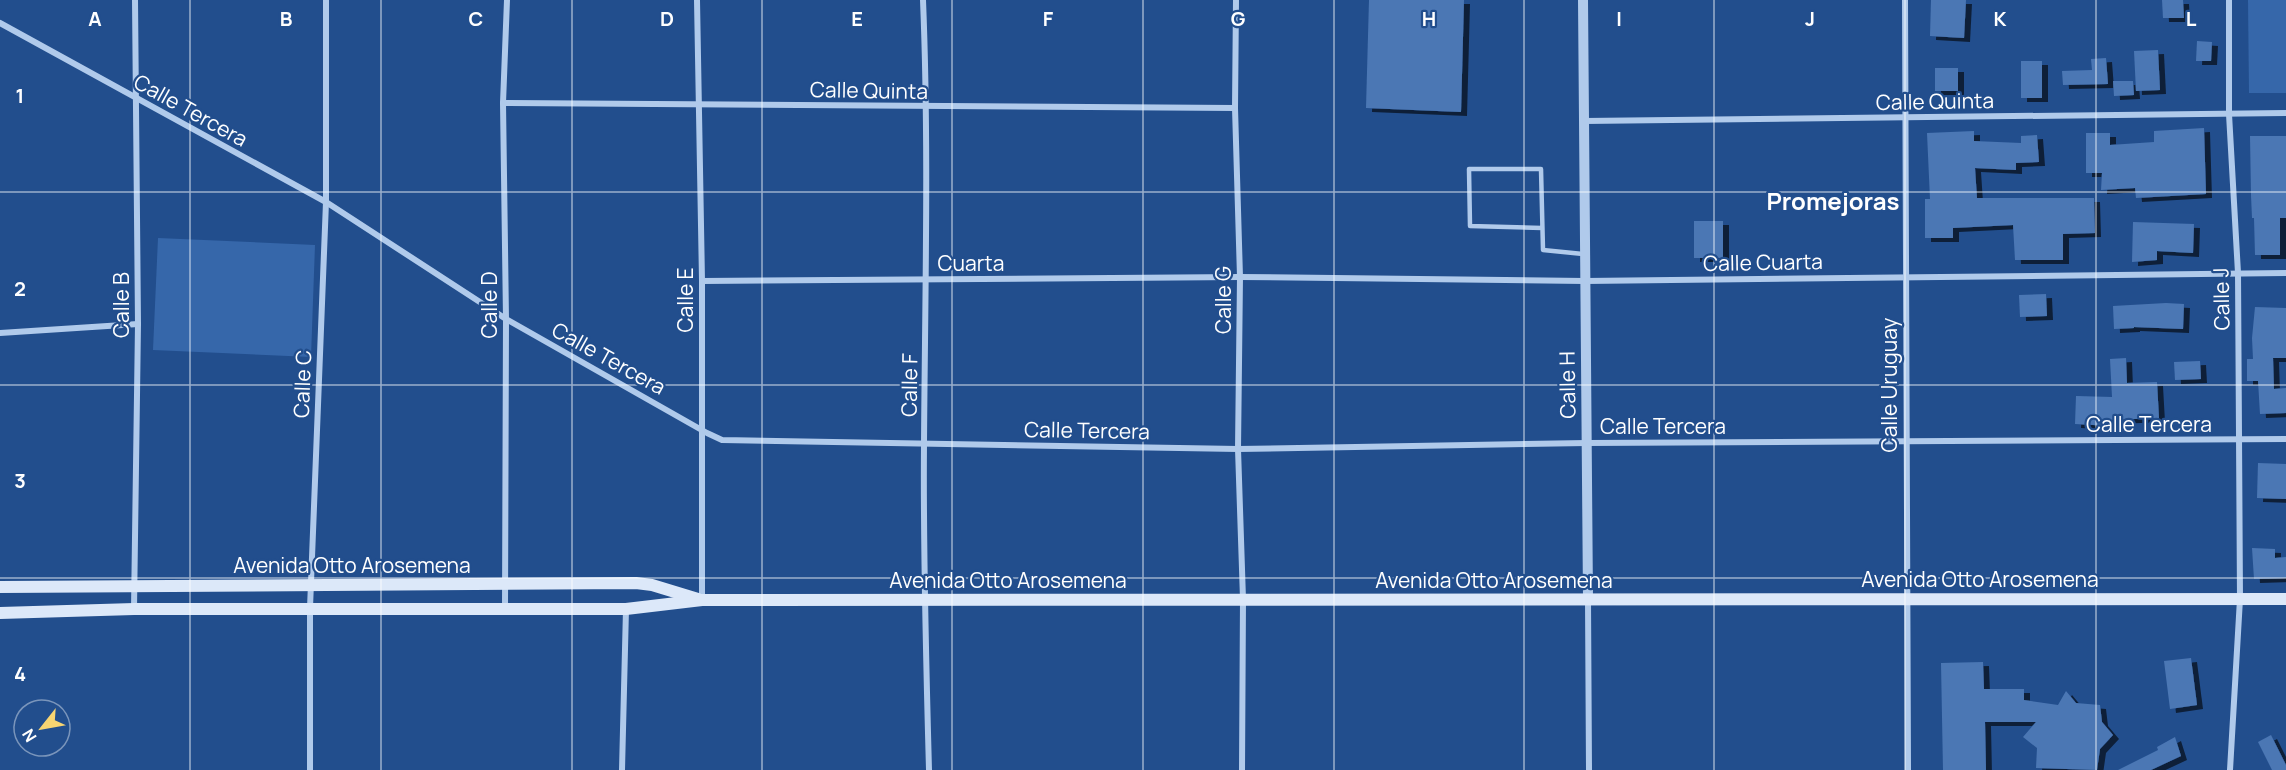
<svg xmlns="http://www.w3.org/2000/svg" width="2286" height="770" viewBox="0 0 2286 770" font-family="Manrope,sans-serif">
	<defs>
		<filter id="shadow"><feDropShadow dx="6" dy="4" stdDeviation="0" flood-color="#0009"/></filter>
	</defs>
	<rect width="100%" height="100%" fill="#224e8d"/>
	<g fill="#3667aa">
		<polygon points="2248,0 2286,0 2286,93 2249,93"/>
		<polygon points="158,238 315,245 311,357 153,350"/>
	</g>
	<g fill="#4b77b4" filter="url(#shadow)">
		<polygon points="1369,0 1464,0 1461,112 1366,108"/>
		<polygon points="1931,0 1966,0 1964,38 1930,36"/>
		<polygon points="2162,0 2183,0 2184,18 2163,18"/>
		<polygon points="2197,41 2212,42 2211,61 2196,61"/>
		<polygon points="2158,50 2160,90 2136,91 2134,51"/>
		<polygon points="2106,58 2108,84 2063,85 2062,71 2092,70 2091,59"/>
		<rect x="2021" y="61" width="21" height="37"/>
		<rect x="1935" y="68" width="23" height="23"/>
		<polygon points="2113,81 2133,81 2134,95 2114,96"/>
		<polygon points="2204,128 2206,194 2136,198 2135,188 2101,190 2102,173 2086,173 2086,133 2110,133 2110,145 2154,142 2154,131"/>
		<polygon points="1974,131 1974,141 2021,143 2021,136 2037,135 2039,162 2016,163 2016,170 1975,168 1977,198 2094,198 2095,233 2063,234 2063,260 2015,260 2013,225 1953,228 1953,238 1925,238 1925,199 1930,199 1927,133"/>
		<polygon points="2250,136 2286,136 2286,218 2280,218 2280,255 2255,255 2254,218 2252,218 2251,195"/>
		<rect x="1694" y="221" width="29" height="37"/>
		<polygon points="2133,222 2194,224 2193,253 2157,251 2157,260 2132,262"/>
		<polygon points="2046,294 2047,316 2020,317 2019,295"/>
		<polygon points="2166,303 2184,304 2183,329 2134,327 2134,328 2114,329 2113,306"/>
		<polygon points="2255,307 2286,308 2286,358 2273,358 2274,389 2286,388 2286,413 2260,414 2258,381 2247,381 2247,359 2253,359 2252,338"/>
		<polygon points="2126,358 2127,383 2157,382 2159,418 2111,420 2111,426 2075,424 2076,396 2112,397 2110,359"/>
		<polygon points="2200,361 2201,379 2175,380 2174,362"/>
		<polygon points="2258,463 2286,464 2286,499 2257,498"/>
		<polygon points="2252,548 2275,549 2275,558 2286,557 2286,578 2254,579"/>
		<polygon points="2191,658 2197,705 2170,709 2164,661"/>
		<polygon points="1983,662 1984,689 2024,689 2024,700 2058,705 2066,691 2076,703 2100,705 2102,722 2113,735 2100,749 2097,770 2036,768 2037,748 2023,737 2036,722 1985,722 1986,770 1943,770 1941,663"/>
		<polygon points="2271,735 2286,765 2286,770 2272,770 2258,742"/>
		<polygon points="2175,737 2181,756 2151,770 2118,770 2158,750 2157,747"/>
	</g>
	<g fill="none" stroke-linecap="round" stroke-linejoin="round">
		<polyline stroke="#b0caeb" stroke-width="4.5" points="1542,228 1470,226 1469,169 1541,169 1543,250 1583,254"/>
		<g stroke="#b0caeb" stroke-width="6">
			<polyline points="697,0 702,281 702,600"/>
			<path d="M923 0C929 148 925 296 924 444 923 553 926 661 929 770"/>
			<polyline points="1236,0 1235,108 1240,277 1238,449 1243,599 1242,770"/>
			<polyline points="1905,0 1908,770"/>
			<polyline points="2229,0 2229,114 2238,273 2240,599 2230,770"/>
			<polyline points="0,23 326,202 506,319 707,433 722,440 1238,449 1587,443 2286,439"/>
			<polyline points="503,103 1235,108"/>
			<polyline points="1584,121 2286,113"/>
			<polyline points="702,281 1240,277 1585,281 2286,273"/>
			<polyline points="0,333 138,324"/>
			<polyline points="1588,600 1589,770"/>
			<polyline points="134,609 138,324 135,0"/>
			<polyline points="505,610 506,319 503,103 507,0"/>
			<polyline points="310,770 310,608 326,202 326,0"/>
			<polyline points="622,770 626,609"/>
		</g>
		<polyline stroke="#b0caeb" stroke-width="10" points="1583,0 1588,599"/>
		<g stroke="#dce8f9" stroke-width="12">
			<polyline points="0,587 636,583 652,585 698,599"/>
			<polyline points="0,613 134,609 626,609 702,600 2286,599"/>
		</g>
	</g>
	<path fill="none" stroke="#fff" stroke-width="1.5" stroke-opacity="0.55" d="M190 0V770M381 0V770M572 0V770M762 0V770M952 0V770M1143 0V770M1334 0V770M1524 0V770M1714 0V770M1905 0V770M2096 0V770M0 192H2286M0 385H2286M0 578H2286"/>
	<g text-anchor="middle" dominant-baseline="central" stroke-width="4.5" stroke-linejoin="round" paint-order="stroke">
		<g font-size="21" fill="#fff" stroke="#224e8d">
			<text transform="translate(869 90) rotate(1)">Calle Quinta</text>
			<text transform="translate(1935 101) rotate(-1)">Calle Quinta</text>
			<text transform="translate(191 110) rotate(29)">Calle Tercera</text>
			<text transform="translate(1763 262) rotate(-1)">Calle Cuarta</text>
			<text x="971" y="263">Cuarta</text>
			<text transform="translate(2221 299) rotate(-91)">Calle J</text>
			<text transform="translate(685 300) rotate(-90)">Calle E</text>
			<text transform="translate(1223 300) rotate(-90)">Calle G</text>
			<text transform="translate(121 305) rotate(-90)">Calle B</text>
			<text transform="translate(489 305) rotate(-90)">Calle D</text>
			<text transform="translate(609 358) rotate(29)">Calle Tercera</text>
			<text transform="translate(302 384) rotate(-88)">Calle C</text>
			<text transform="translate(909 385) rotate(-89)">Calle F</text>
			<text transform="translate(1567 385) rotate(-91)">Calle H</text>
			<text transform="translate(1889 385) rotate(-90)">Calle Uruguay</text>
			<text x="2149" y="424">Calle Tercera</text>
			<text x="1663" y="426">Calle Tercera</text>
			<text transform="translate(1087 430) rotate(1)">Calle Tercera</text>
			<text x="352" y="565">Avenida Otto Arosemena</text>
			<text x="1980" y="579">Avenida Otto Arosemena</text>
			<text x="1008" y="580">Avenida Otto Arosemena</text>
			<text x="1494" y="580">Avenida Otto Arosemena</text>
		</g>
		<g font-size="24" font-weight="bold" fill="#fff" stroke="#224e8d">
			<text x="1833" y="200">Promejoras</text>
		</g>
	</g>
	<g font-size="20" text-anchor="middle" font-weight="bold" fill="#fff" stroke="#224e8d" stroke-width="4.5" stroke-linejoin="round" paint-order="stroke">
		<text x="95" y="26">A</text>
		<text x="286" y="26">B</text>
		<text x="476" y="26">C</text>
		<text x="667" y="26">D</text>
		<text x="857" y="26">E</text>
		<text x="1048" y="26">F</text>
		<text x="1238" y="26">G</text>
		<text x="1429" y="26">H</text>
		<text x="1619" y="26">I</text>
		<text x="1810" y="26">J</text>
		<text x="2000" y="26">K</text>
		<text x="2191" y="26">L</text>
		<text x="20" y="103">1</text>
		<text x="20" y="296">2</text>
		<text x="20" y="488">3</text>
		<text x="20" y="681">4</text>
	</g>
	<g transform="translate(42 728) rotate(239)"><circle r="28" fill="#224e8d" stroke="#7a95bb" stroke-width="1.5"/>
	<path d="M0-4.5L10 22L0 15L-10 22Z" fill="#f8d572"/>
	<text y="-9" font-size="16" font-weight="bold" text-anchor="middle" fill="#ffffff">N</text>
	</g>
</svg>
